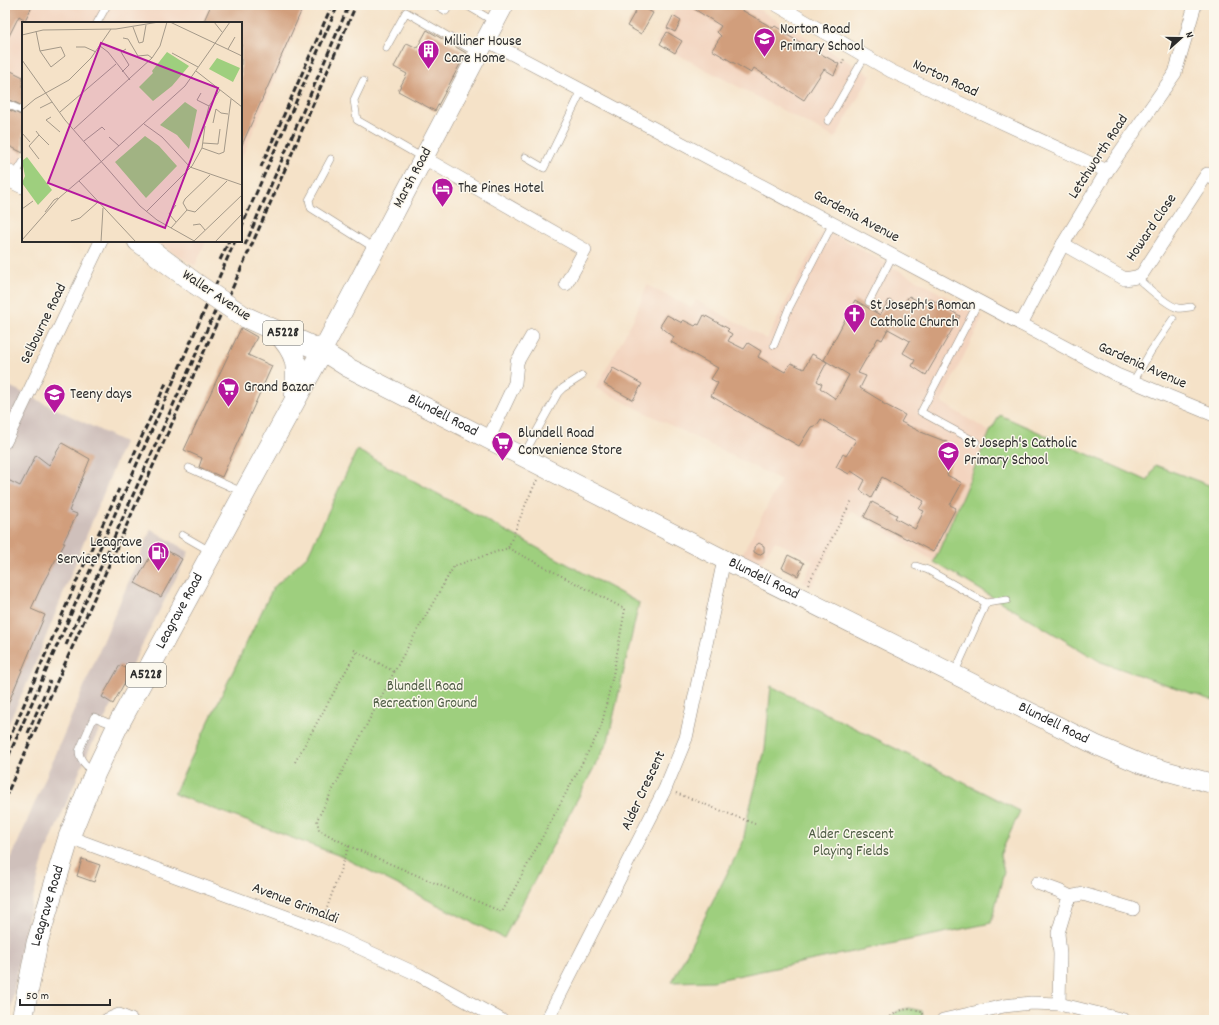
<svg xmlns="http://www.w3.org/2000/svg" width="1219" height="1025" viewBox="0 0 1219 1025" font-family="Dekko,sans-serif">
	<rect width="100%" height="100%" fill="#fbf7ec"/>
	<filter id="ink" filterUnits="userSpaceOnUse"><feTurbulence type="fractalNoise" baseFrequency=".025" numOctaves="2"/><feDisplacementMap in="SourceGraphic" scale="8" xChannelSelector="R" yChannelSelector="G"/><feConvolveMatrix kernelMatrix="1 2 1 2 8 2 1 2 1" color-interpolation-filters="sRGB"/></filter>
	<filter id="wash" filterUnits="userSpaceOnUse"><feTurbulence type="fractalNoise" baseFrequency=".012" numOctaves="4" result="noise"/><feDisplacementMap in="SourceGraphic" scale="16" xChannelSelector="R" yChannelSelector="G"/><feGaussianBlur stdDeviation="0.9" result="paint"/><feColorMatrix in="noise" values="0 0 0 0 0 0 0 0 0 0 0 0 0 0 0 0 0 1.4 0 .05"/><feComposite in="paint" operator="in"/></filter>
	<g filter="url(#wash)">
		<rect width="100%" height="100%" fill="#f5e2c8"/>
		<g fill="#f3d4bf">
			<polygon points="5,5 307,5 241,159 241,23 23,23 23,170 5,161"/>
			<polygon points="678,5 751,5 871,75 835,138 656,43"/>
			<polygon points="822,232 835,235 983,317 941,402 990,432 1000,415 1148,481 1155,465 1214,487 1214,701 1101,662 851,511 811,587 803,582 813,561 775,541 760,565 741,556 781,480 596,388 634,318 647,285 691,308 696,300 767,339"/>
			<polygon points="154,241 206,241 195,266"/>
		</g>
		<g fill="#cfc0bb">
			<polygon points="5,384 124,442 31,674 5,731"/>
			<polygon points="151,529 189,552 88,752 44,856 24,934 9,1020 5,1020 5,873"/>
		</g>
		<g fill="#9ecf7e" stroke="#647d54">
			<polygon points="1000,415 1148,481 1155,465 1214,487 1214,701 1101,662 934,562 990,432"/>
			<polygon points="357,450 639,603 608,741 504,938 338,855 174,794 273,588 308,555"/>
			<polygon points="771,686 1020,811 1000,855 1004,872 991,923 713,981 672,982 743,842 748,815 765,749"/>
			<polygon points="908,1008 922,1011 924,1020 889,1020 889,1018 898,1011"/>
		</g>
		<g id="blocks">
			<g fill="#d19e7c">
				<polygon points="5,5 33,5 25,20 19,16 5,44"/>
				<polygon points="211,5 304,5 241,147 241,23 203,23"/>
				<polygon points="639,5 653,13 641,34 627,26"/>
				<polygon points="688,5 742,5 740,9 773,28 775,26 786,33 785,34 839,64 834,75 824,69 804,100 754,68 751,73 712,50 721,36 717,32 721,26"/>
				<polygon points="673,16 681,21 675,32 667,28"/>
				<polygon points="427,30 466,53 435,111 398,91 407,74 394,67 407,43 417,48"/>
				<polygon points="667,32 682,41 675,53 660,44"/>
				<polygon points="5,68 23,77 23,106 5,98"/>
				<polygon points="5,108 23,116 23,153 5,144"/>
				<polygon points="909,296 925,305 929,298 960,316 926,375 912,366 915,360 903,353 910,341 888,329 882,340 878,338 858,373 866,376 860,388 883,402 882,403 905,415 901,422 921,432 947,442 945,451 953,454 947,475 962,483 950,505 956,508 933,552 907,538 907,539 864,517 872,502 897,515 895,518 915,529 924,511 919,509 924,501 882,477 871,498 860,490 865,480 851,471 849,474 836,467 843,454 846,456 856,440 821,419 817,425 811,427 799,446 711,396 718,383 711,379 718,368 671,342 674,337 660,326 667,315 682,323 683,320 695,326 697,324 699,325 704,315 729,329 727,331 732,334 728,341 744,349 748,343 761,351 758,357 785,372 791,363 804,369 812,354 827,362 817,381 822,384 820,388 836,399 849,375 824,360 855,300 880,315 889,300 902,307"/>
				<polygon points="241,328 257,337 248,355 272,366 222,477 199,467 202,458 184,450"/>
				<polygon points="613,368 642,384 633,400 604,384"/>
				<polygon points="62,443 90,459 69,511 77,514 63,543 65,543 44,581 31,609 45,615 5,711 5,487 8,480 20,486 36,455 49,465"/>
				<polygon points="759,543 764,546 764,552 759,555 754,552 754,547"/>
				<polygon points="157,545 182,559 161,597 135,583"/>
				<polygon points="788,555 804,563 798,576 782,568"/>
				<polygon points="120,665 131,671 113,704 102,697"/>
				<polygon points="82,859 100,865 94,882 77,876"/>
			</g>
		</g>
	</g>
	<g filter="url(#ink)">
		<use href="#blocks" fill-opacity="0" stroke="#90867a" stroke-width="1"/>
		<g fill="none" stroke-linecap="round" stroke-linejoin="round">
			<defs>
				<g id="lane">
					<polyline points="436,5 446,11 449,5"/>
					<polyline points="466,5 495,22"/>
					<polyline points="97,23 107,5"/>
					<polyline points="386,48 406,12 477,53"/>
					<polyline points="363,81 354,100 357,120 423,158"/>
					<polyline points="5,103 23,111"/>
					<polyline points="828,121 865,56"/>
					<polyline points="525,157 544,168 582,90"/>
					<polyline points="331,159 309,200 311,208 376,249"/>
					<polyline points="14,177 23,162"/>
					<path d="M1136 277C1145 285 1167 306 1178 308 1182 309 1187 307 1191 307"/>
					<polyline points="869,302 893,255"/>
					<polyline points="774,345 789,308 833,223"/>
					<polyline points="1133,382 1151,351 1173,319"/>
					<polyline points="976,442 921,412 979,301"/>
					<polyline points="523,456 558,393 563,388 582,376"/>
					<polyline points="189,468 242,492"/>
					<polyline points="182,535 210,551"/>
					<polyline points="916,566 928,570 986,603 954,674"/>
					<polyline points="986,603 1007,600"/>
					<path d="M93 772C87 766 79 760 79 751L94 717 116 726"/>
				</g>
				<g id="street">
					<polyline points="777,5 891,71 1107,171"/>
					<polyline points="486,40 602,101 1117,375 1214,415"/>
					<polyline points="424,158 585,250 566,284"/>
					<polyline points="1063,244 1125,279 1136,277 1142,274 1207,174 1214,179"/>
					<polyline points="1021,324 1063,244 1107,171 1175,73 1195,5"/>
					<polyline points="489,438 515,383 517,362 532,336"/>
					<polyline points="5,442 101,241"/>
					<polyline points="69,837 319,929 419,975 501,1020"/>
					<polyline points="1037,883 1059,891 1071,897"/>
					<polyline points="1059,1004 1060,954 1058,933 1067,903 1071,897 1073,896 1083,894 1133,909"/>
					<polyline points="107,1020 119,1015 131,1020"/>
					<polyline points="547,1020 665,789 686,738 722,569 727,561"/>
					<polyline points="943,1020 1004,1006 1031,1003 1059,1004 1124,1020"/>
				</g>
				<g id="secondary">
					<path id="s1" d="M504 5 322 351 347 367 727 561 1096 745 1141 764 1214 784"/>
				</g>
				<g id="primary">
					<polyline points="5,174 23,183"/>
					<polyline points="138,241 196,284"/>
					<path d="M277 332C298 355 298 364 295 395"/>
					<path id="s2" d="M22 1020 37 943 69 837 95 773 117 727 322 351 243 316"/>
				</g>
			</defs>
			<use href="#lane" stroke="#90867a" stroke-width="8"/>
			<use href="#street" stroke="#90867a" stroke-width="14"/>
			<use href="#secondary" stroke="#90867a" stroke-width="20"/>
			<use href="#primary" stroke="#90867a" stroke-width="22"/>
			<g stroke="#90867a" stroke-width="2" stroke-dasharray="1 3" stroke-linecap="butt">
				<polyline points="842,64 844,59"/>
				<polyline points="808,584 852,500"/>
				<polyline points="354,650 395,672"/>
				<polyline points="295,762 357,651"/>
				<polyline points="676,793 755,824"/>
				<polyline points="349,846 502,912 601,728 614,670 625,609 508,548"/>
				<polyline points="323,919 349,846 319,830 317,820 401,659 454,566 508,548 527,501 537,480"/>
				<path d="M889 1020V1018C901 1008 906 1008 922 1011L925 1020"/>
			</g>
			<use href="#lane" stroke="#fff" stroke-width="7"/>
			<use href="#street" stroke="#fff" stroke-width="13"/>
			<use href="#secondary" stroke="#fff" stroke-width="19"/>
			<use href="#primary" stroke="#fff" stroke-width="21"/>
			<g stroke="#2b2b2b" stroke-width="3" stroke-dasharray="6 3" stroke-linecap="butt">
				<polyline points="261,167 332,5"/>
				<polyline points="241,228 338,5"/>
				<polyline points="245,245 349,5"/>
				<polyline points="220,260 229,241"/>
				<polyline points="130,463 166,383"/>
				<polyline points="66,645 221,298"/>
				<polyline points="28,733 50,681"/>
				<polyline points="5,749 78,578 119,489"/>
				<polyline points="5,764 235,241"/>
				<polyline points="5,798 277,188 356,5"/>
			</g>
			<defs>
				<polyline id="primary-bridge" points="196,284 243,316"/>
			</defs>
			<use href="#primary-bridge" stroke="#90867a" stroke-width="22" stroke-linecap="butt"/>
			<use href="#primary-bridge" stroke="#fff" stroke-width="21"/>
		</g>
	</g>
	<defs>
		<symbol id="school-pin" viewBox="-11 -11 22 30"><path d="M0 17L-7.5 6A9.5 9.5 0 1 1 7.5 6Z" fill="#b5179e" stroke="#fbf7ec"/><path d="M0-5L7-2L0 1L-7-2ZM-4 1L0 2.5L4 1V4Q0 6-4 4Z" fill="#fff"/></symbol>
		<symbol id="building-pin" viewBox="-11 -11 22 30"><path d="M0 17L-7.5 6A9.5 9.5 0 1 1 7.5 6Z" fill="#b5179e" stroke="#fbf7ec"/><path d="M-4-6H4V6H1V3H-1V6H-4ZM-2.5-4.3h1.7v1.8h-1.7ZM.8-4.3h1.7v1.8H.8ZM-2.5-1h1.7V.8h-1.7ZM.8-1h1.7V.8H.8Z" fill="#fff"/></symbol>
		<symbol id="hotel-pin" viewBox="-11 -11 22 30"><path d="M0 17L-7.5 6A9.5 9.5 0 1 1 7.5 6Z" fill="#b5179e" stroke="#fbf7ec"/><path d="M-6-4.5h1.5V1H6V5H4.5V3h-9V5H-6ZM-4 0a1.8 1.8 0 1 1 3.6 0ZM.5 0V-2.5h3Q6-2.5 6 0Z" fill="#fff"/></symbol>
		<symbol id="church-pin" viewBox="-11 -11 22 30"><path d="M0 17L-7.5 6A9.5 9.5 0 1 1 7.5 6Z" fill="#b5179e" stroke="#fbf7ec"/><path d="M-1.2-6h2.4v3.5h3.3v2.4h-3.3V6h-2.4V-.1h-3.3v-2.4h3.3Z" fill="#fff"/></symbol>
		<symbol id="supermarket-pin" viewBox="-11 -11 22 30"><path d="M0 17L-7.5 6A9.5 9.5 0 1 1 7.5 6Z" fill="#b5179e" stroke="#fbf7ec"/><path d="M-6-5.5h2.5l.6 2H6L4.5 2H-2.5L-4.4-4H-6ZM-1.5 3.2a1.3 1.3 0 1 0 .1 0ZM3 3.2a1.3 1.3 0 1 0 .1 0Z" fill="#fff"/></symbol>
		<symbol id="fuel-pin" viewBox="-11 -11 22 30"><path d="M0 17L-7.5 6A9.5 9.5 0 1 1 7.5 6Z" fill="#b5179e" stroke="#fbf7ec"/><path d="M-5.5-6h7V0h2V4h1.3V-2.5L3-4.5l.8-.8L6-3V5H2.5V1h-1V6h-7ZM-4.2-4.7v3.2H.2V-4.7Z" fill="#fff"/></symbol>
	</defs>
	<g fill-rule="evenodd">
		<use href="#school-pin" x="752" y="26" width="25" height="34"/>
		<use href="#building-pin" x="416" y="38" width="25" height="34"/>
		<use href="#hotel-pin" x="430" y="176" width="25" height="34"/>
		<use href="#church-pin" x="842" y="302" width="25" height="34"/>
		<use href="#supermarket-pin" x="216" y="376" width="25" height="34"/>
		<use href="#school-pin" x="42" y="382" width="25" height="34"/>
		<use href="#supermarket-pin" x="490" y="430" width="25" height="34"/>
		<use href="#school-pin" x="936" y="440" width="25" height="34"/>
		<use href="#fuel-pin" x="146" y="540" width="25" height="34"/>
	</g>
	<g text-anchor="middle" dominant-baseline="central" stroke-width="3" stroke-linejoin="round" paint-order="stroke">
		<g fill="#fbf7ec" stroke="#696865" stroke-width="1">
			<rect x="263" y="321" width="40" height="24" rx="3"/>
			<rect x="126" y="663" width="40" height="24" rx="3"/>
		</g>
		<g font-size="14" font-weight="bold" fill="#2b2b2b">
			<text x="283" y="333">A5228</text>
			<text x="146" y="675">A5228</text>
		</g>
		<g font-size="15" fill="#2b2b2b" stroke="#fbf7ec" text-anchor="start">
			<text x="780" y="30">Norton Road<tspan x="780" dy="17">Primary School</tspan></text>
			<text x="444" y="42">Milliner House<tspan x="444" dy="17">Care Home</tspan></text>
			<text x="458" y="189">The Pines Hotel</text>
			<text x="870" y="306">St Joseph's Roman<tspan x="870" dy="17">Catholic Church</tspan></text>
			<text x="244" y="388">Grand Bazar</text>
			<text x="70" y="395">Teeny days</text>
			<text x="518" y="434">Blundell Road<tspan x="518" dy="17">Convenience Store</tspan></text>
			<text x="964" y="444">St Joseph's Catholic<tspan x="964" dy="17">Primary School</tspan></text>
			<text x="142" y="543" text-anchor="end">Leagrave<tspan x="142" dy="17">Service Station</tspan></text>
		</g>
		<g font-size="15" fill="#2b2b2b" stroke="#fbf7ec">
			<text transform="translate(945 79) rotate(25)">Norton Road</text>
			<text transform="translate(1099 157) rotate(-57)">Letchworth Road</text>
			<text transform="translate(413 178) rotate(-62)">Marsh Road</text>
			<text transform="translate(856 217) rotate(28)">Gardenia Avenue</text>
			<text transform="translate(1152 228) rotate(-56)">Howard Close</text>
			<text transform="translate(216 296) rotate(34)">Waller Avenue</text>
			<text transform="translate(44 324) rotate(-64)">Selbourne Road</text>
			<text transform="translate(1142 366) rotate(24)">Gardenia Avenue</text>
			<text stroke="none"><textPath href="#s1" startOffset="528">Blundell Road</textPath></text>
			<text stroke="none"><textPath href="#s1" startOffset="888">Blundell Road</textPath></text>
			<text stroke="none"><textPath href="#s2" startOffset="441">Leagrave Road</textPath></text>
			<text stroke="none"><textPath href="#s1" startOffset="1212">Blundell Road</textPath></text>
			<text transform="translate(644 791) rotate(-65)">Alder Crescent</text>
			<text transform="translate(295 904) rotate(21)">Avenue Grimaldi</text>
			<text stroke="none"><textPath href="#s2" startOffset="117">Leagrave Road</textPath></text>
		</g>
		<g font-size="15" fill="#4e5c44" stroke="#fbf7ec">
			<text x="425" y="687">Blundell Road<tspan x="425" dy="17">Recreation Ground</tspan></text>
			<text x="851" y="835">Alder Crescent<tspan x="851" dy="17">Playing Fields</tspan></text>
		</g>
	</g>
	<g transform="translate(22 22)">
		<rect width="220" height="220" fill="#f5e2c8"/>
		<path d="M145 30 167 44 150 64 131 79 117 65 131 51 130 49ZM195 36 218 46 211 60 187 47ZM163 80 175 88 167 127 155 113 138 103ZM123 114 137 124 155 144 124 176 93 140ZM5 135 30 168 16 183 0 161 3 154 0 139Z" fill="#9ecf7e"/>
		<path fill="none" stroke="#a49989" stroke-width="1" d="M148 0 220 34M192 0 200 10M111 5 117 21 121 20 124 3M14 9 18 29 29 45 43 34 39 25 18 29M0 13 21 8 94 7 137 0M101 16 106 17 116 34 126 33 130 36M78 24 86 30 108 58M54 25H63L74 30M206 27 213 15M150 31 176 45M0 38 43 98 118 184 135 198 174 220M174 49 220 85M100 50 107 43 99 30 104 27M179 71 175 78 187 84M18 86 30 80M0 88 13 77 47 58 69 36 89 7M38 90 94 42M29 95 24 98 38 110M183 100 187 84 198 68M191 101 194 87 199 91 206 92M122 102 140 115 168 145 220 163M52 107 130 36 138 24 145 0M14 109 17 113 7 124 17 137M0 111 8 120M17 113 27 123M87 115 97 124M62 119 80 105 83 108M181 121 196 122 198 107M180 126 197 132 202 130 209 77M80 139 163 64 208 0M57 159 114 220M0 187 11 179M165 188 173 190 205 159M165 188 161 181 163 177 188 153M23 190 32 178 36 176M124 190 170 144 180 126 183 104M49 199 58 196 76 180M154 200 147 192 154 183M171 203 178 202 183 208M149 206 165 188M0 218 37 176 80 139M172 219 220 173M79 220 81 186M193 220 220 192"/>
		<path fill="#b5179e" fill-opacity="0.15" stroke="#b5179e" stroke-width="2" d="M79 21 196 66 143 206 26 161Z"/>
		<rect width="220" height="220" fill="none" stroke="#2b2b2b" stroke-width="2"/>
	</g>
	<rect width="1219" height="1025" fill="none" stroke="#fbf7ec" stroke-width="20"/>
	<g transform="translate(1181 38) rotate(69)" stroke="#fbf7ec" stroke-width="3" paint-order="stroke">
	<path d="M0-3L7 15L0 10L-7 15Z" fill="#2b2b2b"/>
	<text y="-6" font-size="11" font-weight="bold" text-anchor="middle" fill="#2b2b2b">N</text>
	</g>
	<path d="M20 999v6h90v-6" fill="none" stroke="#2b2b2b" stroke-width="2"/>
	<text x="26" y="999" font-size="12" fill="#2b2b2b" stroke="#fbf7ec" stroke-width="3" paint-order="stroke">50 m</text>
</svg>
